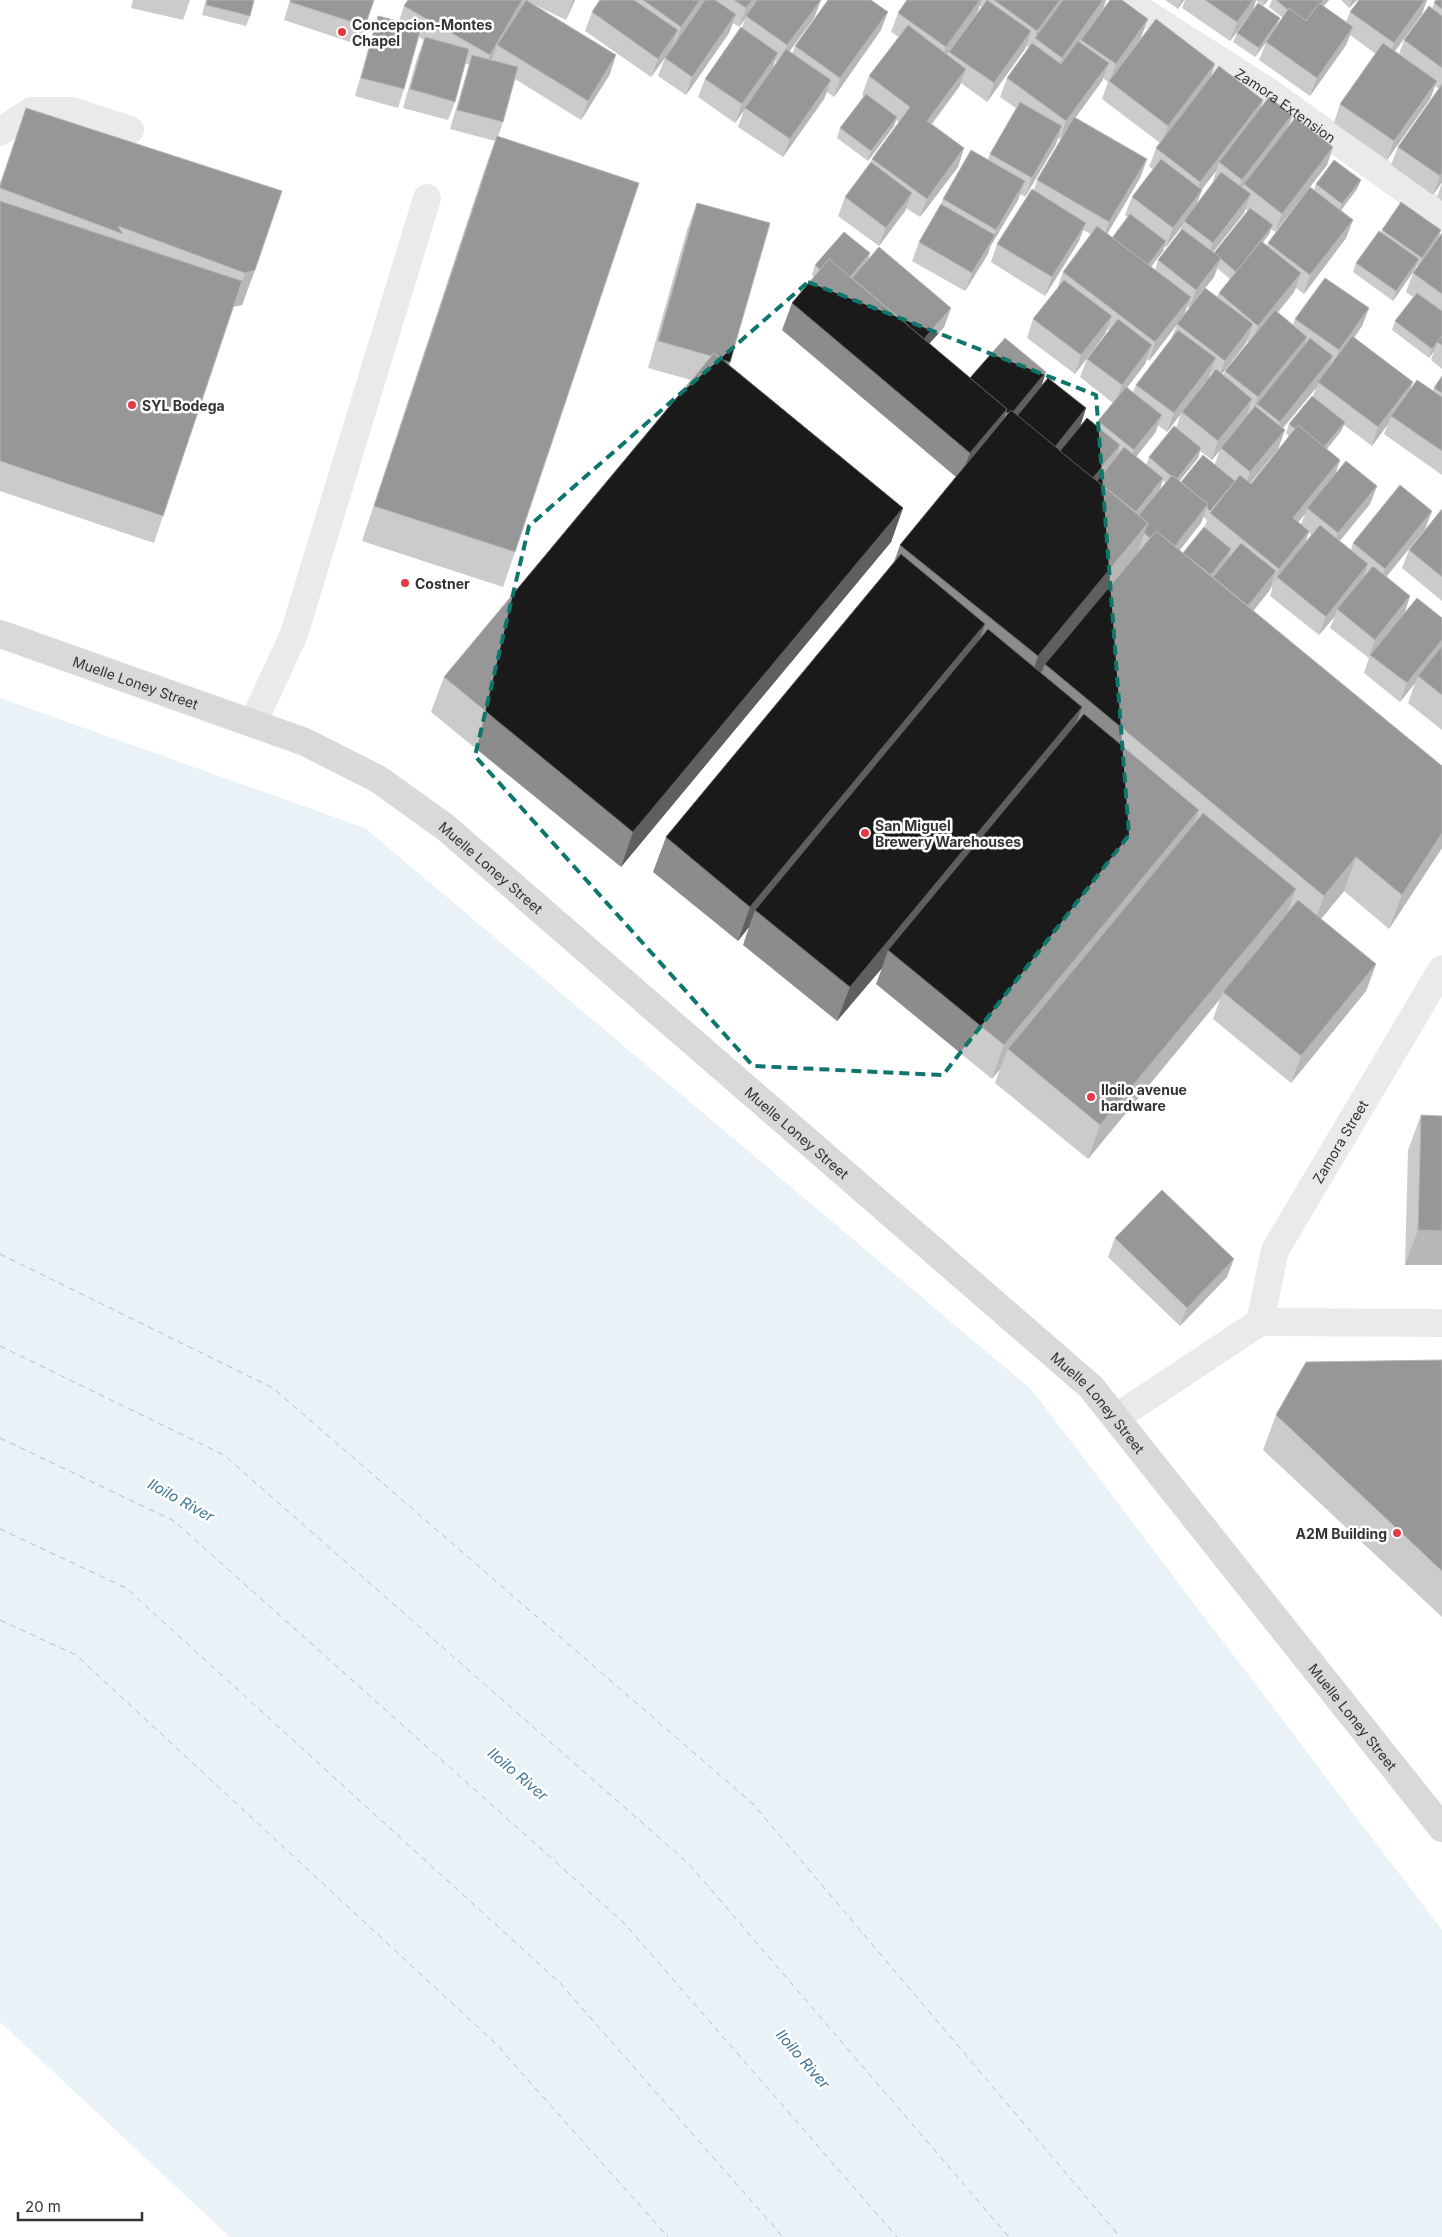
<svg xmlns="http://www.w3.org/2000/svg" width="1442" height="2237" viewBox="0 0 1442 2237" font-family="Inter,sans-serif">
	<rect width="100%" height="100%" fill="#fff"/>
	<polygon fill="#cfe2ee" points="0,698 365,828 1032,1390 1442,1930 1442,2237 230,2237 0,2022"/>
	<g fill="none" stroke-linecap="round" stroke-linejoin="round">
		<g stroke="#3f7597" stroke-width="1" stroke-dasharray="6 5" stroke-linecap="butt">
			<polyline points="0,1254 273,1388 754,1805 1120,2237"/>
			<polyline points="0,1346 224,1455 689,1864 1009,2237"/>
			<polyline points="0,1438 174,1521 624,1923 897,2237"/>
			<polyline points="0,1529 126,1588 560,1983 783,2237"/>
			<polyline points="0,1620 76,1655 495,2043 668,2237"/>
		</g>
		<g stroke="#d0d0d0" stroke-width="28">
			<path id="s1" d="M1125 0 1266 90 1442 216"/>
			<polyline points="0,132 31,111 72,111 130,130"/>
			<polyline points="253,723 294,634 427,198"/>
			<path id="s2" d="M1260 1322 1275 1250 1442 969"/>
			<polyline points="1117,1417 1260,1322 1442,1323"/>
		</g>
		<path stroke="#ababab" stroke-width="28" id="s3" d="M0 634 305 742 378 779 445 827 1091 1387 1442 1828"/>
	</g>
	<g fill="#8c8c8c" fill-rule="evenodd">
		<polygon points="133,0 190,0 183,20 131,8"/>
		<polygon points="206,0 254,0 250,16 246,26 202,15"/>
		<polygon points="290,0 374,0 359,45 284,20"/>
		<polygon points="408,0 575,0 566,20 533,4 610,74 581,120 515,79 503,122 498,137 515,552 503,587 362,541 484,171 495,141 450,129 469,65 465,63 455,102 448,120 403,108 418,55 424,40 419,37 404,89 398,108 355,96 372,35 378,16 399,21 404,6"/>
		<path d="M600 0H821L814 18 789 52 792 54 795 46 881 30 834 97 827 92 824 99 783 157 738 127 744 110 735 123 698 97 705 79 742 28 745 19 739 27 733 23 729 33 686 95 658 76 665 58 651 77 585 31 592 12ZM775 60 777 62 773 68Z"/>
		<path d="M907 0H1106L1103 9 1080 42 1081 40 1148 19 1141 37 1211 76 1263 100 1260 110 1292 115 1288 128 1333 147 1327 165 1275 232 1271 229 1269 234 1263 243 1267 246 1268 243 1314 190 1316 184 1361 180 1357 189 1341 210 1353 220 1346 238 1304 294 1296 288 1294 292 1278 312 1293 325 1295 319 1369 308 1362 326 1354 338 1410 390 1433 391 1434 388 1442 376V475L1384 434 1388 424 1372 446 1344 425 1341 431 1327 449 1340 460 1335 474 1377 486 1370 504 1340 541 1351 550 1353 543 1432 511 1425 529 1386 577 1410 596 1404 613 1442 618V730L1408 703 1415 683 1400 702 1364 673 1369 658 1330 628 1335 616 1319 635 1270 596 1273 586 1272 588 1271 586 1270 590 1253 610 1442 766V848L1389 929 1344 891 1321 919 1376 964 1366 991 1291 1083 1213 1019 1220 999 1088 1159 995 1083 1000 1069 992 1079 876 984 882 968 837 1021 743 945 749 927 738 941 653 872 666 837 894 562 900 545 956 477 782 330 792 303 814 277 812 275 815 265 870 253 868 259 951 308 944 327 929 344 970 378 1046 372 1041 386 1086 408 1080 426H1097L1098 421 1113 403 1080 377 1087 359 1109 330 1107 329 1105 334 1075 374 1027 338 1033 319 1057 289 1063 272 1091 234 1083 230 1079 241 1045 296 991 262 997 244 1034 190 1037 180 1065 132 1060 139 1058 138 1056 144 1025 197 1020 194 1018 200 990 247 988 254 965 291 912 261 919 242 940 206 943 199 988 159 990 154 1017 109 1000 97 1007 78 1029 48 1026 46 1025 49 987 102 961 83 959 87 932 124 964 148 958 167 920 217 906 208 905 211 879 246 838 216 845 197 870 164 872 159 899 122 896 120 894 126 868 161 837 138 840 128 864 96 862 95 869 76 899 37 891 32 898 13ZM980 6 982 7 949 52 948 55 947 54ZM1103 78 1108 82 1102 99 1160 143 1156 148 1149 167 1153 169 1132 197 1125 215 1128 218 1112 238 1107 234 1140 178 1147 159 1075 118 1102 81ZM1216 171 1213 181H1214L1197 203 1201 190ZM1245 209 1248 211 1214 253 1213 252 1244 213ZM1182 226 1179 233 1158 260 1155 270 1151 267 1163 251 1165 246 1166 247ZM1217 268 1230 279 1219 293 1217 297 1205 288 1214 277ZM1187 306 1189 308 1184 315ZM1177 325 1171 339 1136 385 1133 392 1127 387 1145 364 1147 359 1149 361ZM1247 340 1248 342 1225 371 1223 375 1222 374 1246 343ZM1210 373 1212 374 1190 402 1209 377ZM1316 388 1313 396 1289 424 1286 433 1289 436 1251 484 1250 483 1278 449 1283 428ZM1181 413 1176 428 1149 457 1146 465 1136 457 1155 433 1158 425 1167 432ZM1220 449 1215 464 1181 482 1179 481 1198 458 1200 451 1212 460ZM1163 481 1166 483 1159 492ZM1305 514 1301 524 1298 522ZM1203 517 1207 520 1204 528 1183 553 1180 550 1201 523ZM1309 533 1311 535 1305 542Z"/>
		<polygon points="1165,0 1184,0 1178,9"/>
		<polygon points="1185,0 1268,0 1263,6 1256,0 1253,10 1230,41 1182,8"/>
		<polygon points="1272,0 1329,0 1323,6 1346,22 1350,12 1422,14 1395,51 1399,54 1404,40 1432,9 1434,3 1442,0 1442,182 1433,195 1391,165 1398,147 1439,89 1435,86 1430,99 1387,160 1334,123 1340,104 1376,54 1350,35 1346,45 1310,96 1259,60 1266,43 1255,57 1233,42 1237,33 1280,18 1277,26 1283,18 1269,7"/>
		<polygon points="1341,0 1357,0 1349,8"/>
		<polygon points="26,108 282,191 242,305 233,307 163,516 154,543 0,491 0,183"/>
		<polygon points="1442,183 1442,201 1437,197"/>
		<polygon points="697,203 770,223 729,365 903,508 891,542 621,867 431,712 444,677 691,380 648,368 687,230"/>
		<polygon points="1382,230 1439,238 1442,233 1442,369 1431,360 1434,351 1429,358 1392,330 1395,321 1413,297 1406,292 1413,273 1418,266 1417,265 1415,269 1393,301 1353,272 1356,263 1381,233"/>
		<polygon points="1442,509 1442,601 1402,568 1409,550"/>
		<polygon points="1421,1115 1442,1265 1405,1265 1408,1150"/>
		<polygon points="1115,1238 1227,1277 1180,1326 1108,1257"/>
		<polygon points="1442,1360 1442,1617 1263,1450 1276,1415"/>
	</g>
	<g fill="#5f5f5f">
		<polygon points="522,0 524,0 521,8 497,45 493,57 483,73 490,55"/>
		<polygon points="573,0 575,0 566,20"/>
		<polygon points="700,0 704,0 702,6 674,45 681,27"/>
		<polygon points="752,0 758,0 746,16 745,19 739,27 746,8"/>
		<polygon points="821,0 814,18 780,64 787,45"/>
		<polygon points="980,0 982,0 977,13 939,66 946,47"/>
		<polygon points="1060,0 1066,0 1035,38 1031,50 1037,31"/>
		<polygon points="1103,0 1106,0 1103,9 1055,76 1062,58"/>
		<polygon points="1181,0 1184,0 1178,9"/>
		<polygon points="1253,0 1256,0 1253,10 1230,41 1237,22"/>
		<polygon points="1265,0 1268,0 1263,6"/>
		<polygon points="1324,0 1329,0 1300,33 1303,23"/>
		<polygon points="1352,0 1357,0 1349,8"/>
		<polygon points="1425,0 1427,0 1422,14 1387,62 1394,43"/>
		<polygon points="888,12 881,30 834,97 840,78"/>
		<polygon points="736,14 729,33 686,95 692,77"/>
		<polygon points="1280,18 1276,27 1255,57 1259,48"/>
		<polygon points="1148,19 1141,37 1109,82 1116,64"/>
		<polygon points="1353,27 1346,45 1310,96 1317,78"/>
		<polygon points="678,30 671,49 651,77 658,59"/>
		<polygon points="1031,31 1025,49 987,102 994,83"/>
		<polygon points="778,53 771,72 735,123 742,104"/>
		<polygon points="616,55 610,74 581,120 588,101"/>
		<polygon points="1109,63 1102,81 1060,139 1066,121"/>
		<polygon points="1215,64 1209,82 1161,144 1168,126"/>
		<polygon points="966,69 959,87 920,139 927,121"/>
		<polygon points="831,80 824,99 783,157 790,139"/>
		<polygon points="1437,81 1430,99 1387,160 1394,141"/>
		<polygon points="1263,100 1257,118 1219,162 1216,171 1194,200 1200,182"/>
		<polygon points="1292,115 1286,133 1244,184 1242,190 1236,198 1242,180"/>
		<polygon points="897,117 894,126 868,161 871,151"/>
		<polygon points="1062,126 1056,144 1025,197 1032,178"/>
		<polygon points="1333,147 1327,165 1275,232 1282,214"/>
		<polygon points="964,148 958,167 920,217 927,199"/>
		<polygon points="1147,159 1140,178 1103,241 1109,222"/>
		<polygon points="1442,173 1442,182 1433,195 1440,176"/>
		<polygon points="1361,180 1357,189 1339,213 1342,204"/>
		<polygon points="1025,181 1018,200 990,247 988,254 965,291 972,273 994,236 996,230"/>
		<polygon points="1202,190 1195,209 1184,221 1182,226 1166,247 1173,228"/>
		<polygon points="912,193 905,211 879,246 886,228"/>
		<polygon points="1251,194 1244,213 1206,261 1213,243"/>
		<polygon points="1353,220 1346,238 1304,294 1310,275"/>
		<polygon points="1086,223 1079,241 1045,296 1052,277"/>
		<polygon points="1273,225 1269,234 1233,281 1237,272"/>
		<polygon points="1441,230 1438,240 1419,267 1422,258"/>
		<polygon points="1166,241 1163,251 1144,276 1147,266"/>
		<polygon points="870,253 867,263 850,283 841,287"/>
		<polygon points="1221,258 1214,277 1189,308 1196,290"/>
		<polygon points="1419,259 1415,269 1393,301 1396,291"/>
		<polygon points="255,270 242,305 232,307 245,273"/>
		<polygon points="1301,273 1294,292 1252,344 1258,326"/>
		<polygon points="1191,297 1184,315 1149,361 1155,342"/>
		<polygon points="951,308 944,327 914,361 921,343"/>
		<polygon points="1369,308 1362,326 1332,369 1339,350"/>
		<polygon points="1112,316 1105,334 1075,374 1081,355"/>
		<polygon points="1253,324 1246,343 1218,379 1225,361"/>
		<polygon points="1307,337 1301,355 1257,404 1251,416 1258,397"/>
		<polygon points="1437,342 1434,351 1429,358 1432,349"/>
		<polygon points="1152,345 1145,364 1115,404 1122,385"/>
		<polygon points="1333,356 1326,375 1318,382 1316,388 1273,440 1280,422"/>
		<polygon points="1216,358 1209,377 1167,432 1174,413"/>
		<polygon points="1046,372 1040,391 1013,422 1010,415"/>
		<polygon points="1413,382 1406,400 1391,416 1388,424 1372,446 1378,427"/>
		<polygon points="1252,399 1246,418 1212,460 1218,441"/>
		<polygon points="1086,408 1080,427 1044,471 1051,452"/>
		<polygon points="1007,409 997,436 960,480 970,453"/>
		<polygon points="1162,415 1155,433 1127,468 1134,450"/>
		<polygon points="1345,422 1341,431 1318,460 1322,450"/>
		<polygon points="1285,430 1278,449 1244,491 1250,472"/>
		<polygon points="1120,445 1114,463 1095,486 1089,483"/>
		<polygon points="1201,448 1198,458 1173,489 1176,479"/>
		<polygon points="1340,460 1334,478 1307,508 1305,514 1286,537 1293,518"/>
		<polygon points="1163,478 1157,497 1134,525 1133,516"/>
		<polygon points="1377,486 1370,504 1331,551 1338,533"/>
		<polygon points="1208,504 1201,523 1162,572 1168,553"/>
		<polygon points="903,508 891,542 621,867 633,832"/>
		<polygon points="1432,511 1425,529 1378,587 1385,569"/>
		<polygon points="1148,523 1136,557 1045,664 1042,671 1026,691 1038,656"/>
		<polygon points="1309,531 1303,550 1277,577 1272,588 1279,569"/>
		<polygon points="1231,549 1228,559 1197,598 1200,588"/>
		<polygon points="1368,564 1362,582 1337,609 1335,616 1319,635 1326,617"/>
		<polygon points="1276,571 1270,590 1235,634 1241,615"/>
		<polygon points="1410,596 1404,615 1370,655 1369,658 1375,640"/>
		<polygon points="985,624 973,658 755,910 749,927 738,941 750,907"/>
		<polygon points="1442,640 1442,650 1418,676 1415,683 1400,702 1407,683"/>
		<polygon points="1082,707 1069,741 888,950 882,968 837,1021 850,987"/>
		<polygon points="1199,810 1187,844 1008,1049 1000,1069 992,1079 1004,1045"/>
		<polygon points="1442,833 1442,848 1389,929 1402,895"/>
		<polygon points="1356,857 1344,891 1311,931 1324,896"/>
		<polygon points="1296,889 1283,923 1223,992 1220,999 1088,1159 1100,1125"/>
		<polygon points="1376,964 1366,991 1291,1083 1301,1056"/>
		<polygon points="1418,1230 1442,1231 1442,1265 1405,1265"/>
		<polygon points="1234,1259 1227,1277 1180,1326 1187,1308"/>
	</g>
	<g fill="#1a1a1a" stroke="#5f5f5f">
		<polygon points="207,0 254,0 250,16 206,5"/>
		<polygon points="291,0 374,0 365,26 290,2"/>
		<polygon points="408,0 522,0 490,55 404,6"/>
		<polygon points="526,0 616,55 588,101 497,45"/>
		<polygon points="600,0 634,0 678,30 658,59 592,12"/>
		<polygon points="643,0 700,0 681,27"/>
		<polygon points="705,0 715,0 736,14 692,77 665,58"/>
		<polygon points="734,0 752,0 746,8"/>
		<polygon points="757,0 821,0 787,45 746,16"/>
		<polygon points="828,0 871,0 888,12 840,78 795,46"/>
		<polygon points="907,0 980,0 946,47 898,13"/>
		<polygon points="987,0 1031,31 994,83 949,52"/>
		<polygon points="994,0 1060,0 1037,31"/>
		<polygon points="1063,0 1103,0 1062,58 1035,38"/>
		<polygon points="1110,0 1122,0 1148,19 1116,64 1081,40"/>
		<polygon points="1205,0 1253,0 1237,22"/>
		<polygon points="1276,0 1324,0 1320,4 1319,3 1306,21 1289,8 1288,10"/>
		<polygon points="1359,0 1425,0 1394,43 1350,12"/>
		<polygon points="1436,0 1442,0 1442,9 1434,3"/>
		<polygon points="1258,3 1280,18 1259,48 1237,33"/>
		<polygon points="1319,3 1353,27 1317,78 1266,42 1289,8 1306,21"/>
		<polygon points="1429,6 1442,16 1442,68 1404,40"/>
		<polygon points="378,16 421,27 404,89 361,78"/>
		<polygon points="1156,19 1215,64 1168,126 1109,81"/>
		<polygon points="908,25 966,69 927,121 964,148 927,199 872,159 910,107 869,76"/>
		<polygon points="741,27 778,53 742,104 705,79"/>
		<polygon points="425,37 469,49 455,102 410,89"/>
		<polygon points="1078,41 1109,63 1066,121 1007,78 1032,43 1061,64"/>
		<polygon points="1383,43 1437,81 1394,141 1340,104"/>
		<polygon points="786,49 831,80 790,139 745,108"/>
		<polygon points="472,55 518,67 503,122 457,110"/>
		<polygon points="1219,66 1263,100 1200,182 1156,148"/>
		<polygon points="1442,84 1442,173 1440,176 1398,147"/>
		<polygon points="866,94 897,117 871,151 840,128"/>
		<polygon points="1269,97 1292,115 1242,180 1219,162"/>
		<polygon points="1020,102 1062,126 1032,178 990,154"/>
		<polygon points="26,108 282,191 255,270 245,273 118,226 123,234 0,188 0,186"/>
		<polygon points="1074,117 1147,159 1109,222 1037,180"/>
		<polygon points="1295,118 1333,147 1282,214 1244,184"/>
		<polygon points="497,136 639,183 515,552 374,506"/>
		<polygon points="971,150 1025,181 996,230 943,199"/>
		<polygon points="1161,159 1202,190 1173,228 1132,197"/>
		<polygon points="1334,160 1361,180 1342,204 1316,184"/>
		<polygon points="871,162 912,193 886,228 845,197"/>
		<polygon points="1221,172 1251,194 1213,243 1184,221"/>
		<polygon points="1310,187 1353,220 1310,275 1268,243"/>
		<polygon points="1032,189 1086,223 1052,277 997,244"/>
		<polygon points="0,201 242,281 163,516 0,461"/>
		<polygon points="1401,202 1441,230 1422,258 1382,230"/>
		<polygon points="697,203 770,223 730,362 723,360 714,353 711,356 658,341"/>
		<polygon points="941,204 995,235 972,273 919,242"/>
		<polygon points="1250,208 1273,225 1236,272 1214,253"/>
		<polygon points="1130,214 1166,241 1148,265 1112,238"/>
		<polygon points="1097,226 1191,297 1155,342 1063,272"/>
		<polygon points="1182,229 1221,258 1196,290 1158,260"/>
		<polygon points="1379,231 1419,259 1396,291 1356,263"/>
		<polygon points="844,232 870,253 850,277 829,259 820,270 815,265"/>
		<polygon points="1442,233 1442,294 1413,273"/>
		<polygon points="1261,241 1301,273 1258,326 1219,293"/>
		<polygon points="879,247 951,308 924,339 852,278"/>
		<polygon points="829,259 1007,409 970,453 792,303"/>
		<polygon points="1325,278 1369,308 1339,350 1295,319"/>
		<polygon points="1064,280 1112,316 1081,355 1033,319"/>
		<polygon points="1205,288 1253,324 1225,361 1177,324"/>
		<polygon points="1417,293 1442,311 1442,336 1432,349 1395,321"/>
		<polygon points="1275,310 1307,337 1258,397 1225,371"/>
		<polygon points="1118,319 1152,345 1122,385 1087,359"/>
		<polygon points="1178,330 1216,358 1174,413 1136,385"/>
		<polygon points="1352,336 1413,382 1378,427 1318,382"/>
		<polygon points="1442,336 1442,345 1437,342"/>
		<polygon points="1005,338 1046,372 1013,412 1011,410 1008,413 1006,412 1007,409 970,378"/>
		<polygon points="1310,338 1333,356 1280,422 1257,404"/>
		<polygon points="714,353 903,508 633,832 444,677"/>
		<polygon points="1216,369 1252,399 1218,441 1182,412"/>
		<polygon points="1442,376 1442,393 1434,388"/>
		<polygon points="1048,378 1086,408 1055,447 1017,416"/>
		<polygon points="1417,380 1442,397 1442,451 1391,416"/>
		<polygon points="1126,387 1162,415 1134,450 1098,421"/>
		<polygon points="1312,396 1345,422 1324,447 1298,425 1295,429 1289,424"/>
		<polygon points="1255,406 1285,430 1250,472 1221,448"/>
		<polygon points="1011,410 1148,523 1038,656 900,545"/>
		<polygon points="1087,418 1120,445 1093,478 1060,451"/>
		<polygon points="1298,425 1340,460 1293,518 1309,531 1279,569 1210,513 1240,475 1251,484"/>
		<polygon points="1174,426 1201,448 1177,479 1172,475 1171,476 1149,457"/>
		<polygon points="1124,447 1163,478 1136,512 1097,481"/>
		<polygon points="1203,455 1235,481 1210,511 1207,508 1208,504 1181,482"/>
		<polygon points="1346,461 1377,486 1338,533 1307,508"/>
		<polygon points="1172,475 1208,504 1175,546 1156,531 1150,538 1144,533 1148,523 1139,515"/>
		<polygon points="1400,485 1432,511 1385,569 1353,543"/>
		<polygon points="1442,509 1442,577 1409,550"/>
		<polygon points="1320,525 1368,564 1326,617 1277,577"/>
		<polygon points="1204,527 1231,549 1211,575 1183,553"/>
		<polygon points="1156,531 1442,766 1442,833 1402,895 1356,857 1324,896 1045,664"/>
		<polygon points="1241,543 1276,571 1248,606 1213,577"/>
		<polygon points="901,554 985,624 750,907 666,837"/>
		<polygon points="1373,566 1410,596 1375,640 1337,609"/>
		<polygon points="1417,598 1442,618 1442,640 1407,683 1370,655"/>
		<polygon points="988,629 1082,707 850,987 755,910"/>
		<polygon points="1442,646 1442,695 1418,676"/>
		<polygon points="1084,714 1199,810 1004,1045 888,950"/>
		<polygon points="1203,813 1296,889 1100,1125 1008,1049"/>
		<polygon points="1298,900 1376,964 1301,1056 1223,992"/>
		<polygon points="1421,1115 1442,1116 1442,1231 1418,1230"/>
		<polygon points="1162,1190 1234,1259 1187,1308 1115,1238"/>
		<polygon points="1442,1360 1442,1571 1276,1415 1306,1362"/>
	</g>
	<path d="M0 0H1442V2237H0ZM808 282 1096 395 1129 835 943 1075 753 1066 475 756 529 526Z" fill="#fff" fill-opacity=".55" fill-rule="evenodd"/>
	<path fill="none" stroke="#0f766e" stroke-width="4" stroke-dasharray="10 6" stroke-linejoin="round" d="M808 282 1096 395 1129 835 943 1075 753 1066 475 756 529 526Z"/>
	<g fill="#e63946" stroke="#fff" stroke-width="2">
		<circle cx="342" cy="32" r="5"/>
		<circle cx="132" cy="405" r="5"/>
		<circle cx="405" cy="583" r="5"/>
		<circle cx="865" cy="833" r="5"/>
		<circle cx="1091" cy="1097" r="5"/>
		<circle cx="1397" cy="1533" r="5"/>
	</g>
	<g text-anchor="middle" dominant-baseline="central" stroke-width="5" stroke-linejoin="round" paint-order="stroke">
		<g font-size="14" font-weight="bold" fill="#333" stroke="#fff" text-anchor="start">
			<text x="352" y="24">Concepcion-Montes<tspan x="352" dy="16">Chapel</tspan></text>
			<text x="142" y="405">SYL Bodega</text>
			<text x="415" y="583">Costner</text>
			<text x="875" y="825">San Miguel<tspan x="875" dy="16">Brewery Warehouses</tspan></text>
			<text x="1101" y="1089">Iloilo avenue<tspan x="1101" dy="16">hardware</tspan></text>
			<text x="1387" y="1533" text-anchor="end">A2M Building</text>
		</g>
		<g font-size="14" fill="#333" stroke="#fff">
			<text stroke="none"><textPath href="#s1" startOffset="192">Zamora Extension</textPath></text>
			<text stroke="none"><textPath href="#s3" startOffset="144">Muelle Loney Street</textPath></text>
			<text stroke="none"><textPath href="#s3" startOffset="549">Muelle Loney Street</textPath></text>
			<text stroke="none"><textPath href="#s3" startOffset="954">Muelle Loney Street</textPath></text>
			<text stroke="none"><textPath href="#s2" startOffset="200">Zamora Street</textPath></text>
			<text stroke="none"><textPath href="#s3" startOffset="1359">Muelle Loney Street</textPath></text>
			<text stroke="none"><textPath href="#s3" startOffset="1764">Muelle Loney Street</textPath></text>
		</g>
		<g font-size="15" font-style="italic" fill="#3f7597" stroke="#fff">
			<text transform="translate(181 1500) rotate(29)">Iloilo River</text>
			<text transform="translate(518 1774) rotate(40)">Iloilo River</text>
			<text transform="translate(803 2059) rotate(49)">Iloilo River</text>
		</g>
	</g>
	<path d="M18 2212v8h124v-8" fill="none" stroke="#333333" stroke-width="2.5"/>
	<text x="25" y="2212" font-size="15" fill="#333333" stroke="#ffffff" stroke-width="4" paint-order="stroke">20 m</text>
</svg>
